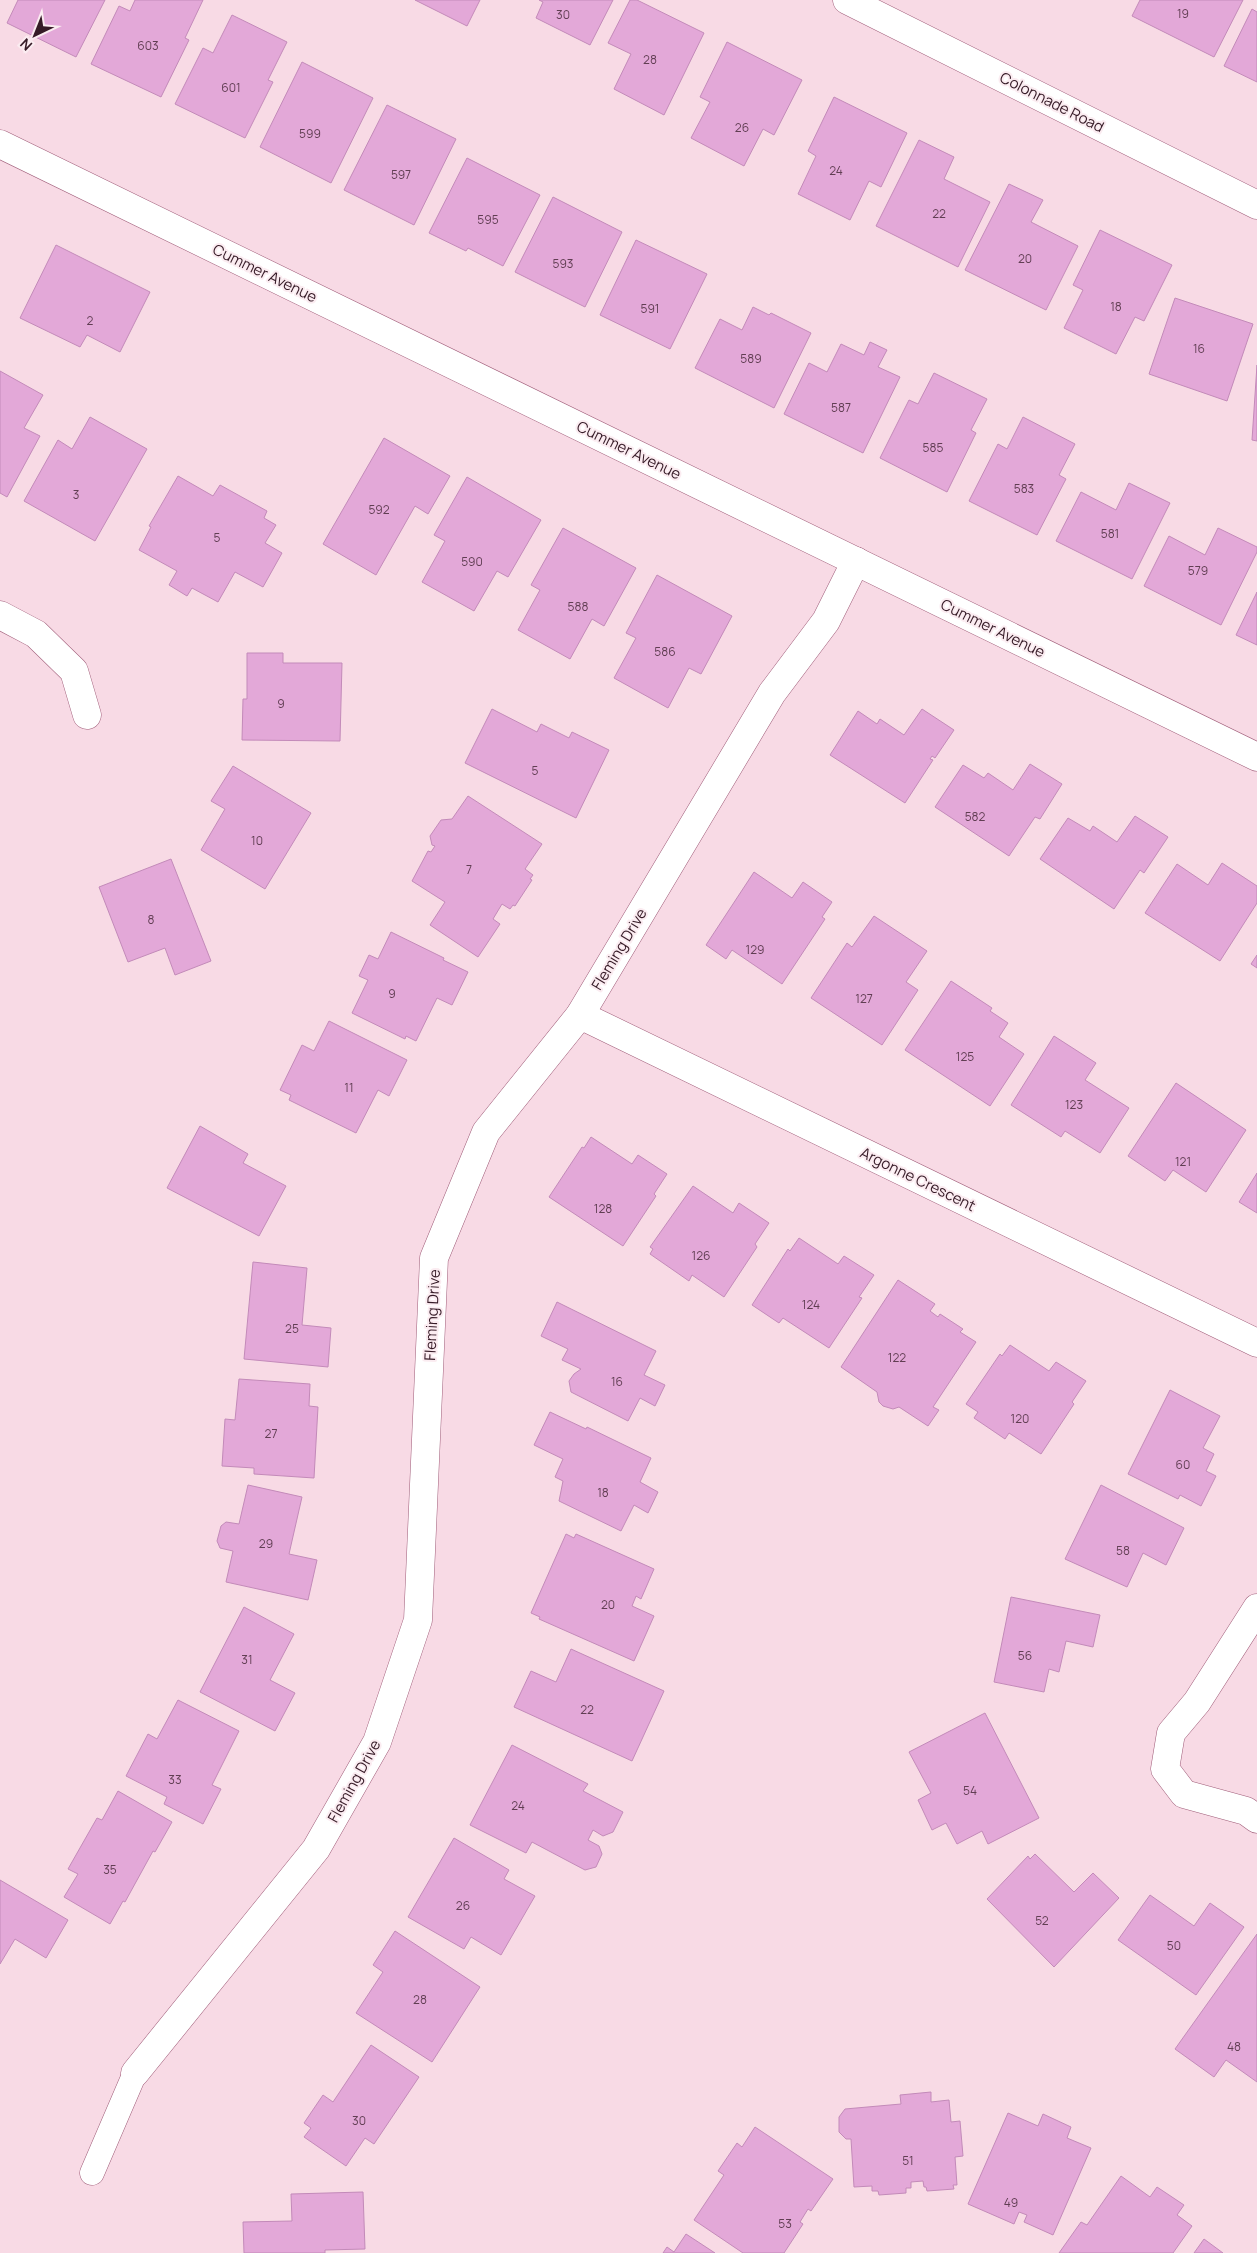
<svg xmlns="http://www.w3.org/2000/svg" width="1257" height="2253" viewBox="0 0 1257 2253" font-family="Manrope,sans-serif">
	<rect width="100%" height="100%" fill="#f8dae5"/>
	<g fill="#e3a8d8" stroke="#c38ab9">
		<polygon points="18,0 105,0 76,57 7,23"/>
		<polygon points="135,0 203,0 185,38 189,40 161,97 91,64 119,6 130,11"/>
		<polygon points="415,0 480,0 467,26"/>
		<polygon points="539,0 613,0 590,45 536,18 543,2"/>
		<polygon points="630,0 637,0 704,33 664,115 614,89 631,54 608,43"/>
		<polygon points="1140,0 1243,0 1214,57 1132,16"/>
		<polygon points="1252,9 1257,12 1257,82 1224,66"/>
		<polygon points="232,15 287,42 268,80 273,82 245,138 175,104 203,48 213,53"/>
		<polygon points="727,42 802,80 774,135 763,129 744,166 691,138 710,102 700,97"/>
		<polygon points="302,62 373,98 331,183 260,147"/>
		<polygon points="834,97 907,133 881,187 869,181 850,220 798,194 816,156 808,151"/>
		<polygon points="387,105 456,139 414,225 344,190"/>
		<polygon points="919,140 954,157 944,179 990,202 958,267 876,226"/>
		<polygon points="467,158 540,195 503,266 468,248 466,251 429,233"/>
		<polygon points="1009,184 1043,200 1031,222 1078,246 1046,310 965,270"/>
		<polygon points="553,197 622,232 585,307 515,272"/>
		<polygon points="1100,230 1172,265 1144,321 1135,317 1116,354 1064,328 1083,290 1073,285"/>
		<polygon points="636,240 707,274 670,349 600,315"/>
		<polygon points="56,245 150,292 120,352 87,335 80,347 20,318"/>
		<polygon points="1175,298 1253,324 1227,401 1149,374"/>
		<polygon points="753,307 769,315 771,313 811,333 774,408 695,368 720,319 742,330"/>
		<polygon points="870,342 887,350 878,367 900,377 863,453 784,414 809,363 827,372 841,344 864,355"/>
		<polygon points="1257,365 1257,441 1252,440"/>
		<polygon points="0,371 43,395 24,428 40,436 7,497 0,493"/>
		<polygon points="934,373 987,399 971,430 976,433 947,492 880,458 909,400 918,404"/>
		<polygon points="90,417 147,449 95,541 24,501 58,440 72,449"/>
		<polygon points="1023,417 1075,444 1059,475 1066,479 1037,535 969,501 998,444 1007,449"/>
		<polygon points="384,438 450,476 428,514 415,506 376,575 323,544"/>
		<polygon points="178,476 213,496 220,485 267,511 264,518 276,525 265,543 282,553 263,587 235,572 218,602 192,588 187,596 169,585 177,571 139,550 151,527 149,526"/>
		<polygon points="467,477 541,520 508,577 497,571 474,611 422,582 445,541 434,535"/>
		<polygon points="1129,483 1170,503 1132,579 1056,541 1081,492 1116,510"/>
		<polygon points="563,528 636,568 604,626 592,619 570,659 518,630 540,590 531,585"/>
		<polygon points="1218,528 1257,547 1257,552 1221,625 1144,586 1169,536 1205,555"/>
		<polygon points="657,575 732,616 701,674 689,668 668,708 614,678 636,638 626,633"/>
		<polygon points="1257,592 1257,645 1236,635"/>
		<polygon points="247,653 283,653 283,663 342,663 340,741 242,740 243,699 247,699"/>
		<polygon points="492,709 537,732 541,724 569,738 572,732 609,750 576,818 465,763"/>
		<polygon points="922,709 954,730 935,758 932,756 930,759 933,760 905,803 830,755 858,711 877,724 880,719 904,735"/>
		<polygon points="1030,764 1062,784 1040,819 1035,817 1009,856 935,807 963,765 984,778 988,773 1013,790"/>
		<polygon points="233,766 311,813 265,889 201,850 225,809 211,801"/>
		<polygon points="468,796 542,844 525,869 533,875 530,879 532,880 515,906 513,905 510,909 502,904 493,919 500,924 478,957 430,925 445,902 412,881 428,851 431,852 435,846 432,845 430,836 441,820 452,819"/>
		<polygon points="1135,816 1168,837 1144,873 1140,870 1114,909 1040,859 1068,818 1090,831 1093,826 1117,842"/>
		<polygon points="171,859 211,961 175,975 165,948 128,962 99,887"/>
		<polygon points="1222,863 1257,886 1257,903 1220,961 1145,913 1177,864 1208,885"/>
		<polygon points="754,872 792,898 803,882 832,902 822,917 825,919 782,984 732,950 726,959 706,945"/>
		<polygon points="874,916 927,951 906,982 918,990 882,1045 811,998 847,943 852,947"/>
		<polygon points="391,932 444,958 443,960 468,972 452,1005 437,998 416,1041 406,1036 405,1039 352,1013 368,980 359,976 369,955 378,959"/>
		<polygon points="1257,955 1257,968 1251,964"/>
		<polygon points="951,981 992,1008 990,1011 1008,1023 999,1037 1024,1054 990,1106 905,1050"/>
		<polygon points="329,1021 407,1060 389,1096 378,1090 356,1133 289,1100 291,1095 280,1090 302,1045 314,1051"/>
		<polygon points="1054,1036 1096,1063 1085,1080 1129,1108 1100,1153 1065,1131 1061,1137 1011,1105"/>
		<polygon points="1176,1083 1246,1130 1206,1192 1173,1170 1165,1181 1128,1156"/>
		<polygon points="200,1126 248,1154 243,1163 286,1186 259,1236 167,1188"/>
		<polygon points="591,1137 632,1164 638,1155 667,1174 654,1194 656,1196 623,1246 549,1197 582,1147 584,1148"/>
		<polygon points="1257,1173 1257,1213 1239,1202"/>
		<polygon points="693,1186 733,1213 739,1203 769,1223 755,1244 757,1247 724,1297 692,1275 689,1281 650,1254 653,1249 650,1247"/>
		<polygon points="799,1238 838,1264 844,1256 874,1275 859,1297 862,1298 829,1348 783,1318 779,1323 752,1305 788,1249 790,1251"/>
		<polygon points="253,1262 307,1268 302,1325 331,1328 328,1367 244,1359"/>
		<polygon points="898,1280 935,1304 930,1311 938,1317 940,1314 963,1329 960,1332 976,1342 933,1407 939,1410 928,1426 899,1407 893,1409 883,1406 879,1402 877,1392 841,1367"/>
		<polygon points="557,1302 656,1351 644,1375 665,1385 655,1406 640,1398 628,1421 571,1392 569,1381 574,1374 581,1369 562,1360 568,1349 541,1336"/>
		<polygon points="1010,1345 1049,1371 1056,1362 1086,1381 1072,1402 1074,1404 1041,1454 1009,1433 1005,1439 974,1418 978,1412 966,1404 1000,1354 1002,1356"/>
		<polygon points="239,1379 310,1384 309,1406 318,1407 314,1478 254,1474 254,1468 222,1466 225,1419 235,1420"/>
		<polygon points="1170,1390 1220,1416 1203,1448 1214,1454 1206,1471 1216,1476 1201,1506 1180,1495 1178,1499 1128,1474"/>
		<polygon points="550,1412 586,1429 587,1427 651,1458 640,1482 658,1492 648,1513 634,1505 621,1531 559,1501 563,1481 555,1477 563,1459 534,1445"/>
		<polygon points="248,1485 302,1497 289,1554 317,1560 308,1600 226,1582 233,1551 220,1548 217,1541 221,1526 226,1522 239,1524"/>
		<polygon points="1101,1485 1184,1528 1166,1565 1143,1553 1127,1587 1065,1559"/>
		<polygon points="566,1534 574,1538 576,1534 654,1569 641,1599 636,1596 632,1606 654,1616 634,1661 539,1619 540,1617 531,1613"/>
		<polygon points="1011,1597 1100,1615 1093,1647 1066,1641 1059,1672 1049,1669 1044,1692 994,1682"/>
		<polygon points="244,1607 294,1634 270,1680 295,1693 275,1731 200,1692"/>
		<polygon points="571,1649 664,1691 632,1761 514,1707 531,1671 556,1682"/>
		<polygon points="178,1700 239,1731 212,1785 221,1789 203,1824 164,1804 167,1797 126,1776 148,1734 157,1739"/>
		<polygon points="985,1713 1039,1818 988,1844 982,1831 957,1844 946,1823 932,1830 918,1800 931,1793 909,1752"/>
		<polygon points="512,1745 588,1784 583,1791 623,1812 613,1832 603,1836 593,1830 588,1840 599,1846 602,1854 596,1867 585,1870 532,1842 526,1853 470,1825"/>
		<polygon points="118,1791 172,1822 155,1852 153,1851 125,1902 123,1901 110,1924 64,1897 78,1874 68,1869 97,1818 102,1820"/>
		<polygon points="454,1838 509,1870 504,1879 535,1896 501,1955 471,1937 464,1949 408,1917"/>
		<polygon points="1035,1854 1074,1892 1093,1873 1119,1898 1054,1967 987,1899 1028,1856 1030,1859"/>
		<polygon points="0,1880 68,1920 46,1958 15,1939 0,1964"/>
		<polygon points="1150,1895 1194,1926 1210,1903 1244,1927 1196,1995 1118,1940"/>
		<polygon points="395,1931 480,1987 432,2062 356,2013 383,1972 373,1965"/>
		<polygon points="1257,1934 1257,2082 1226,2060 1214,2077 1175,2049"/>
		<polygon points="371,2045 419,2077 374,2144 365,2138 346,2166 304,2137 311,2128 304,2123 323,2095 333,2102"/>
		<polygon points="931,2092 931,2102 949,2100 951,2122 960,2121 963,2156 955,2157 957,2185 953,2185 954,2189 927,2191 926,2187 924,2187 923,2181 911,2182 911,2188 906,2188 906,2193 879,2195 878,2191 872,2191 872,2186 854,2187 851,2139 846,2139 839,2132 839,2117 845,2109 901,2104 900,2095"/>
		<polygon points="1008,2113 1038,2126 1043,2114 1071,2127 1067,2138 1091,2148 1053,2235 1024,2222 1027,2215 1019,2212 1014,2224 968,2204"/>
		<polygon points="755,2127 833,2179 811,2211 808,2209 800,2222 803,2224 784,2253 743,2253 694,2220 724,2175 718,2171 737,2143 742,2147"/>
		<polygon points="1121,2176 1150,2197 1157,2187 1184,2205 1177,2215 1192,2226 1173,2253 1059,2253 1081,2222 1087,2225"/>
		<polygon points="363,2192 365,2249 325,2250 325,2253 244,2253 243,2222 292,2221 291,2194"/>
		<polygon points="686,2234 715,2253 663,2253 667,2247 674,2252"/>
		<polygon points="1204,2239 1223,2253 1194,2253"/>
	</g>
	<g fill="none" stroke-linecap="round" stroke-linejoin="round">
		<defs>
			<polyline id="service" points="92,2173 135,2073"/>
			<g id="minor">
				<polyline points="847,0 1257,205"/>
				<polyline points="0,615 36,634 74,671 87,715"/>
				<polyline points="580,1015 1257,1343"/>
				<polyline points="1257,1608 1197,1702 1171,1733 1165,1769 1184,1794 1246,1811 1257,1819"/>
				<polyline points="135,2073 316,1849 377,1742 418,1620 434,1258 486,1132 580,1015 772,693 826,621 856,561"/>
			</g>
			<polyline id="tertiary" points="0,144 1257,757"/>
		</defs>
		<use href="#service" stroke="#a05e7a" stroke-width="25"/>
		<use href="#minor" stroke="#a05e7a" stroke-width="29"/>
		<use href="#tertiary" stroke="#a05e7a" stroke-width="29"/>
		<use href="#service" stroke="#fff" stroke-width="24"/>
		<use href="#minor" stroke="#fff" stroke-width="28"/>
		<use href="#tertiary" stroke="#fff" stroke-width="28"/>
	</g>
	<g text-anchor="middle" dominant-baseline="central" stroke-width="4" stroke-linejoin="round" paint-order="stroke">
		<g font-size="12" fill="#613e53">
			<text x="1183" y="13">19</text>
			<text x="563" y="14">30</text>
			<text x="148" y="45">603</text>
			<text x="650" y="59">28</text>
			<text x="231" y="87">601</text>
			<text x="742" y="127">26</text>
			<text x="310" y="133">599</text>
			<text x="836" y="170">24</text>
			<text x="401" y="174">597</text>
			<text x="939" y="213">22</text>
			<text x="488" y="219">595</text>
			<text x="1025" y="258">20</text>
			<text x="563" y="263">593</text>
			<text x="1116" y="306">18</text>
			<text x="650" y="308">591</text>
			<text x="90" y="320">2</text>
			<text x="1199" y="348">16</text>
			<text x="751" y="358">589</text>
			<text x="841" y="407">587</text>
			<text x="933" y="447">585</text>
			<text x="1024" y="488">583</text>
			<text x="76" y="494">3</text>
			<text x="379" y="509">592</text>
			<text x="1110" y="533">581</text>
			<text x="217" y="537">5</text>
			<text x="472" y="561">590</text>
			<text x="1198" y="570">579</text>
			<text x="578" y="606">588</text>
			<text x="665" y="651">586</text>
			<text x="281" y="703">9</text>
			<text x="535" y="770">5</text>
			<text x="975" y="816">582</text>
			<text x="257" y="840">10</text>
			<text x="469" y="869">7</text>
			<text x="151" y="919">8</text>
			<text x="755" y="949">129</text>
			<text x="392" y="993">9</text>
			<text x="864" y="998">127</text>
			<text x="965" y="1056">125</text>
			<text x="349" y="1087">11</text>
			<text x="1074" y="1104">123</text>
			<text x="1183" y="1161">121</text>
			<text x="603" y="1208">128</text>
			<text x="701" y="1255">126</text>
			<text x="811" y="1304">124</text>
			<text x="292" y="1328">25</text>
			<text x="897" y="1357">122</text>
			<text x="617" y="1381">16</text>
			<text x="1020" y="1418">120</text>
			<text x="271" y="1433">27</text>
			<text x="1183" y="1464">60</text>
			<text x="603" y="1492">18</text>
			<text x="266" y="1543">29</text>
			<text x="1123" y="1550">58</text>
			<text x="608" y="1604">20</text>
			<text x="1025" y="1655">56</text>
			<text x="247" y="1659">31</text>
			<text x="587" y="1709">22</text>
			<text x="175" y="1779">33</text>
			<text x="970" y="1790">54</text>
			<text x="518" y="1805">24</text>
			<text x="110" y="1869">35</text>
			<text x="463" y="1905">26</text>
			<text x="1042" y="1920">52</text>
			<text x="1174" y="1945">50</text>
			<text x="420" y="1999">28</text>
			<text x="1234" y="2046">48</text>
			<text x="359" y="2120">30</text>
			<text x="908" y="2160">51</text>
			<text x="1011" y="2202">49</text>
			<text x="785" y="2223">53</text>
		</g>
		<g font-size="15" fill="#361b27" stroke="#fbecf1">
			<text transform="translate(1052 102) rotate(27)">Colonnade Road</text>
			<text transform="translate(265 273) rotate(26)">Cummer Avenue</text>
			<text transform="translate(629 450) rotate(26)">Cummer Avenue</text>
			<text transform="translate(993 628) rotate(26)">Cummer Avenue</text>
			<text transform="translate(619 949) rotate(-59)">Fleming Drive</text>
			<text transform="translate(918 1179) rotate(26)">Argonne Crescent</text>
			<text transform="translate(432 1315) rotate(-87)">Fleming Drive</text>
			<text transform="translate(354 1781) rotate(-61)">Fleming Drive</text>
		</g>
	</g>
	<g transform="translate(35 35) rotate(223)" stroke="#fbecf1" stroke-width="4" paint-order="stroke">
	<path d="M0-4L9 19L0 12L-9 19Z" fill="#361b27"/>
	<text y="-8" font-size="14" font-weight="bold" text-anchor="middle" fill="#361b27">N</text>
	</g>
</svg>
